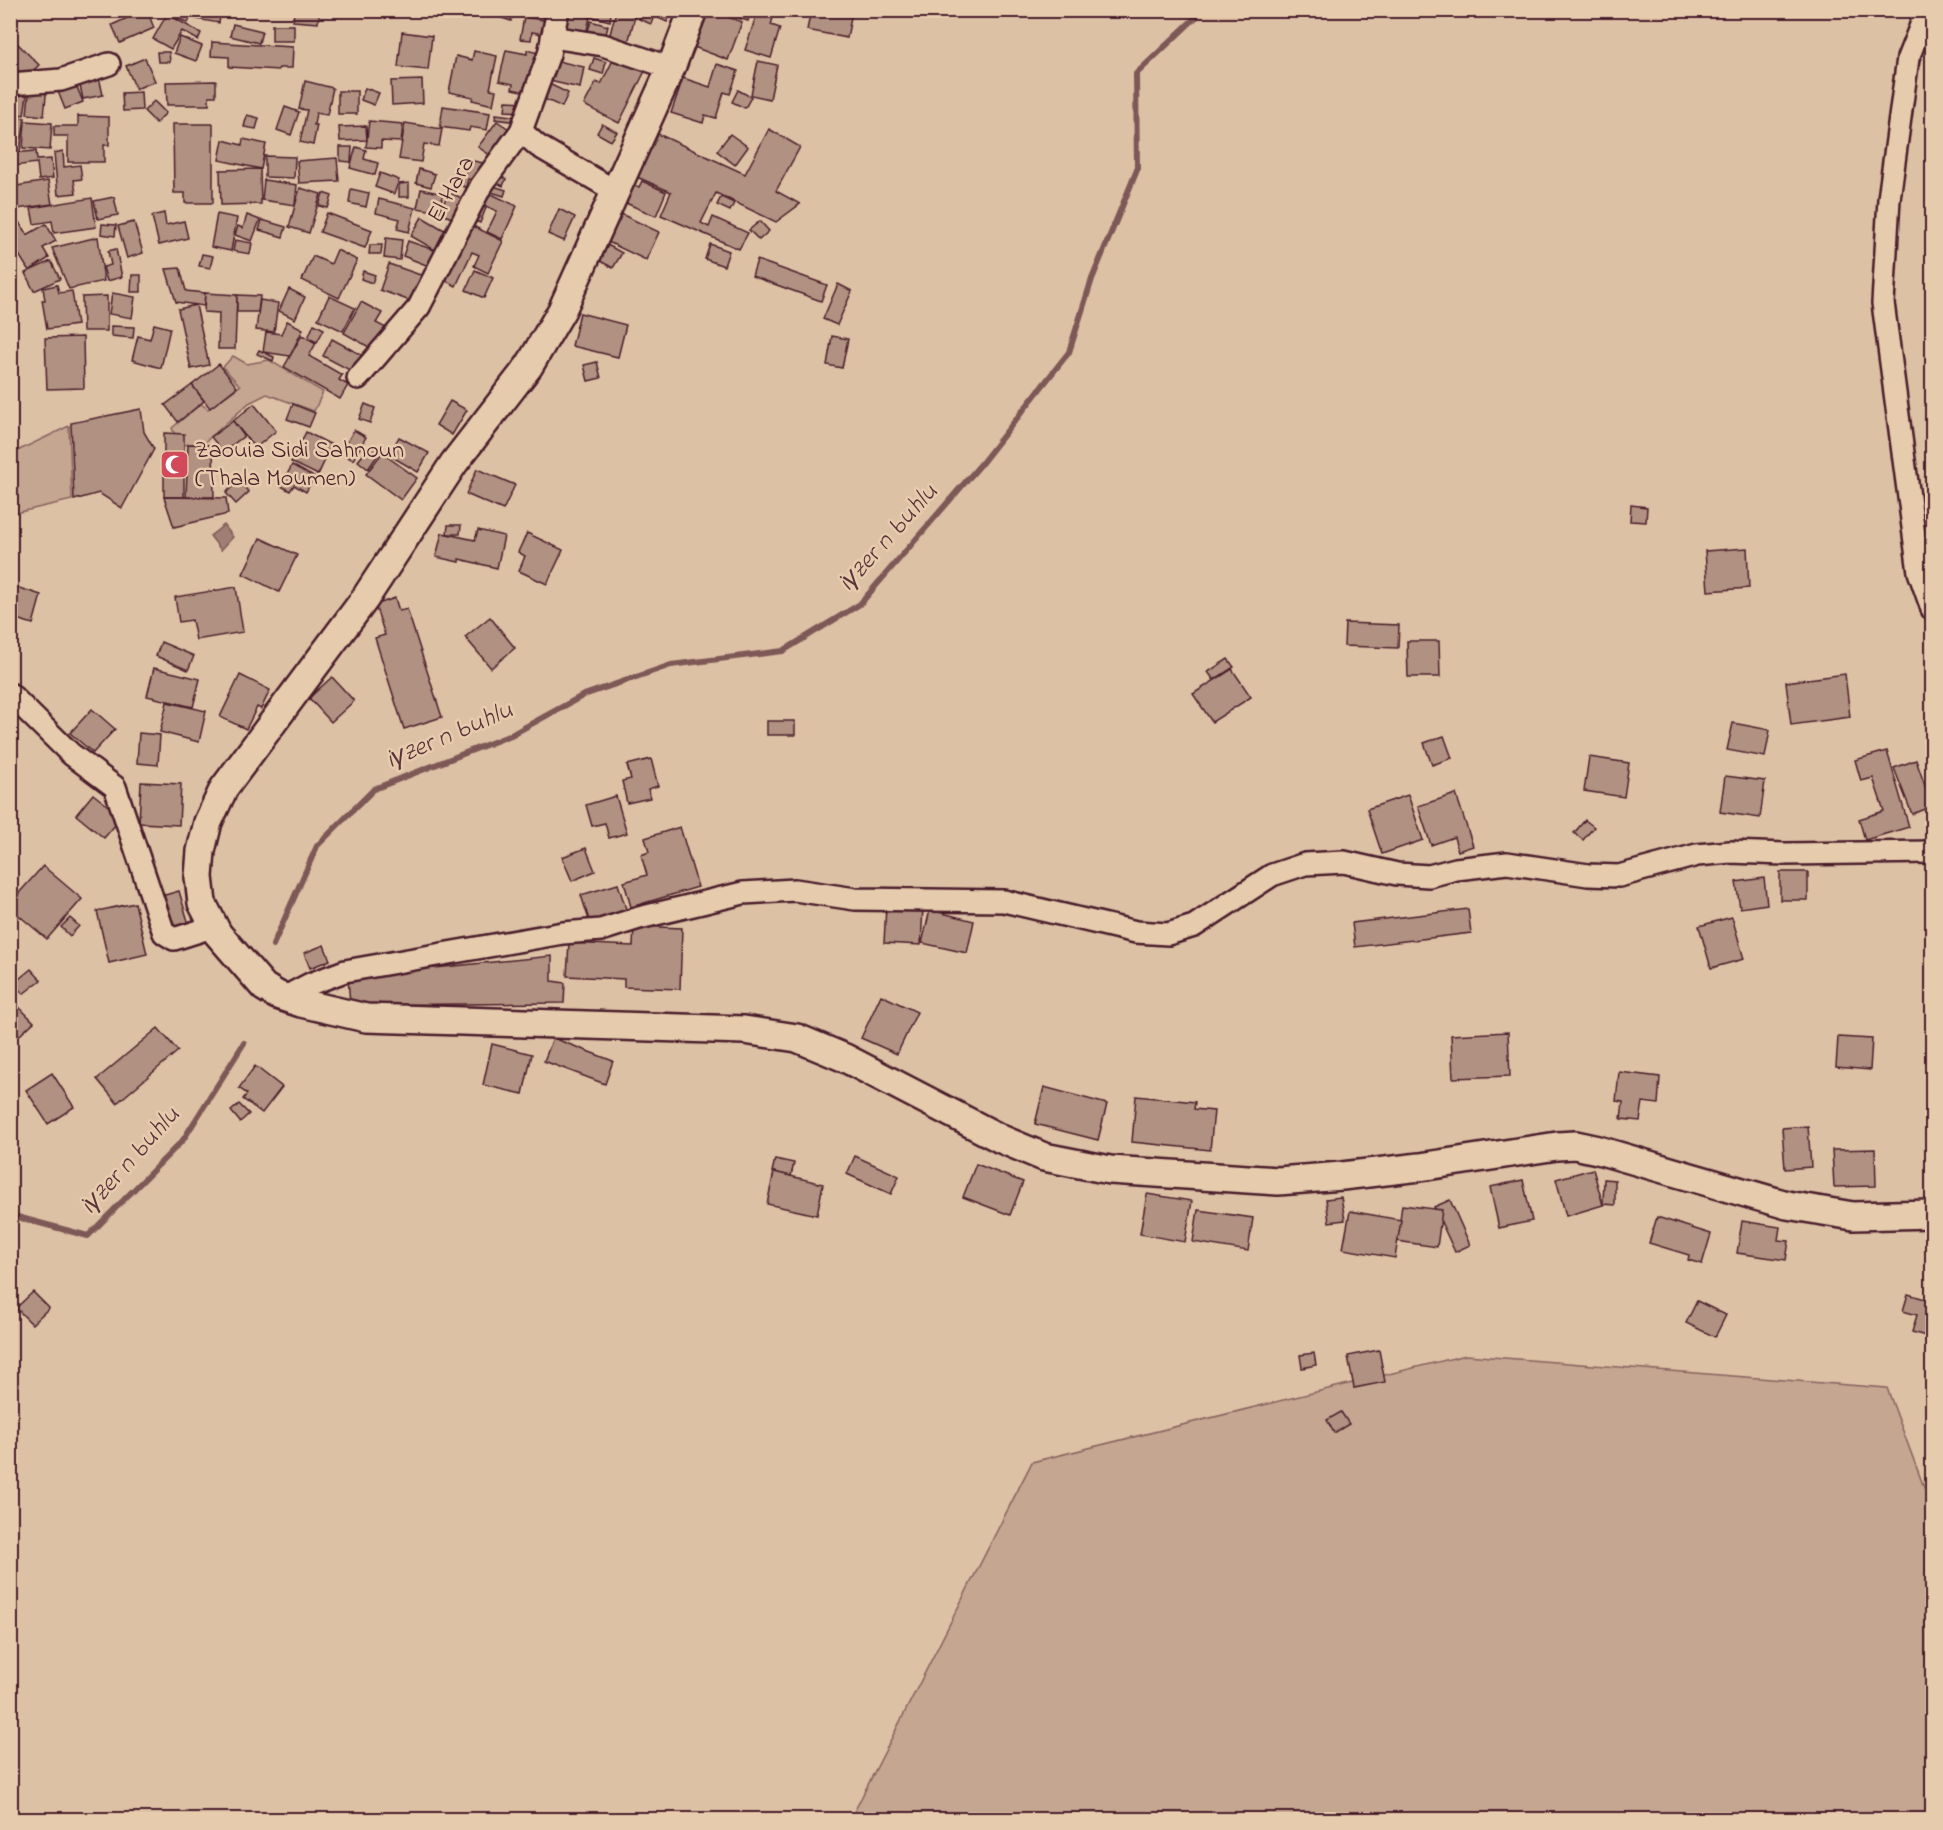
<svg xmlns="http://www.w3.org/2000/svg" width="1943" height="1830" viewBox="0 0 1943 1830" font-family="'Indie Flower',sans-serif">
	<rect width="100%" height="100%" fill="#ddc1a5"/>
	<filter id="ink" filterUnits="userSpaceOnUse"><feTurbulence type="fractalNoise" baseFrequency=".0167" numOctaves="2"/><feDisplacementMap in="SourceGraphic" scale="12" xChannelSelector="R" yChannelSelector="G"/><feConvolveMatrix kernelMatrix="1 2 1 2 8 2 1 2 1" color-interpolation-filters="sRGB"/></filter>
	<g filter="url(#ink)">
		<g fill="#c4a691" stroke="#87625e" stroke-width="1.5">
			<polygon points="233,356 247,364 269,360 323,392 314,411 267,394 249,403 205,442 184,445 177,440 172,428 201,404 208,409 240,386 223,367"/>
			<polygon points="69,426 72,500 11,514 11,454"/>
			<polygon points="1466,1355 1887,1388 1932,1509 1932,1819 850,1820 1032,1462"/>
		</g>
		<polygon fill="#a07e73" stroke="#7e5856" stroke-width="1.5" points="224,525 233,537 221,550 210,536"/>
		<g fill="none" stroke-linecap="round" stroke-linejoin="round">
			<g stroke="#7e5856" stroke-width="6">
				<polyline points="273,945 317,846 374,789 511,735 584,695 671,665 783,651 860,604 981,464 1069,352 1092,279 1137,170 1136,74 1196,17 1198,10"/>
				<polyline points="10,1215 88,1236 183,1140 244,1043"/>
			</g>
		</g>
		<g fill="#b19181" stroke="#4a1f2b" stroke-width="1.5">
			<polygon points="129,10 147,10 154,28 120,43 112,25 132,16"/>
			<polygon points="170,10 194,10 188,23 169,14"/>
			<polygon points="197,10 221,10 219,23 196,19"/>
			<polygon points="287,10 320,10 318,23 293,21 294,11"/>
			<polygon points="501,10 514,10 511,21 499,17"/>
			<polygon points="524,10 548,10 546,18"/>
			<polygon points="559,10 590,17 585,39 555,32"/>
			<polygon points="566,10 597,10 611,14 610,21"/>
			<polygon points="642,10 672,10 667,22 654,16 651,24 639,19"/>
			<polygon points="708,10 742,22 728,60 694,47"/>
			<polygon points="712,10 751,10 748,21"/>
			<polygon points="811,10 852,12 847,38 807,30"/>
			<polygon points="616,11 635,16 628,43 609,38"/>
			<polygon points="757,13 773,18 771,25 780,28 771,58 745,50"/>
			<polygon points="167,14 201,33 198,40 182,31 171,49 153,39"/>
			<polygon points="524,17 550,21 548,35 532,32 531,40 520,39"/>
			<polygon points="591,21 608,26 604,42 586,37"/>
			<polygon points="233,24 262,31 259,43 230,36"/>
			<rect x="272" y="25" width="22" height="16"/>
			<polygon points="402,32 432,36 428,70 398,67"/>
			<polygon points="10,36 39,65 25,78 13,65 10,68"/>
			<polygon points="180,37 202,46 196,61 174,53"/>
			<polygon points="212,42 293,47 292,68 279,68 278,70 229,67 229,57 211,56"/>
			<polygon points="506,50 527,54 527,50 538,53 530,93 512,89 513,84 499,81"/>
			<polygon points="474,51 497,56 490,89 496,90 493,105 472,100 473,97 449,92 456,56 472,60"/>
			<polygon points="157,52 169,52 170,62 158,62"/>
			<polygon points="617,52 647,67 619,123 584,105 596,82 601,84"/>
			<polygon points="145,58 155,81 136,89 126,66"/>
			<polygon points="594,58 606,62 603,74 590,70"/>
			<polygon points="549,59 584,67 580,88 545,80"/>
			<polygon points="758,61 777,65 770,99 751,95"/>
			<polygon points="717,64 738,71 730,94 724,92 716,118 705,115 703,123 671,113 683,78 710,87"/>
			<polygon points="99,77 103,95 83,99 79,81"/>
			<polygon points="422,80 423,103 392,105 391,81"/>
			<polygon points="216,81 216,96 209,96 209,105 167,105 166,82"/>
			<polygon points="305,81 333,88 327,115 316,113 314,125 317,125 313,145 300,142 307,110 299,109"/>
			<polygon points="75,82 83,102 65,109 57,89"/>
			<polygon points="547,83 568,93 562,107 540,97"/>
			<polygon points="30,84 47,86 44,116 27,114"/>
			<polygon points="10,86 28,88 24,115 10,113"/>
			<polygon points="365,88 379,93 374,105 361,100"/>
			<polygon points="738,90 751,97 745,108 732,102"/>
			<rect x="338" y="91" width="19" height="23"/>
			<polygon points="141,92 142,110 123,111 122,93"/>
			<polygon points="154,101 166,113 156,123 144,111"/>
			<polygon points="506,101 525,102 524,112 505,111"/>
			<polygon points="443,106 490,113 487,130 470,127 469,131 440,127"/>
			<polygon points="285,107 299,112 291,135 277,130"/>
			<polygon points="496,114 519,117 518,122 495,119"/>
			<polygon points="247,115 259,118 256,129 244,127"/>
			<polygon points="10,116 25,118 20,152 10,150"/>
			<polygon points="78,116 109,117 109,145 104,145 104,162 68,162 68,136 54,136 54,126 78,126"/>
			<polygon points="25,121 52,123 50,150 23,148"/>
			<polygon points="369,121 403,124 401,142 381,141 381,148 366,147"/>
			<polygon points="497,121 515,133 496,159 478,147"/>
			<polygon points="405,123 442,129 439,146 424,144 421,162 399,159"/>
			<polygon points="173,124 213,124 213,203 185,203 185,193 174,193"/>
			<polygon points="602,124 617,132 611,141 597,133"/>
			<polygon points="366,126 367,140 340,141 339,127"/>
			<polygon points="769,129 800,147 776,191 800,204 776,222 716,193 701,223 709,227 713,217 748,233 739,249 661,215 671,192 637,177 656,133 745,174"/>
			<polygon points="730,134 748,147 735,165 717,151"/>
			<polygon points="243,139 266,144 261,169 219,160 223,140 242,145"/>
			<polygon points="340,147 352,147 351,162 340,161"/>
			<polygon points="356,147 366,150 364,159 378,163 375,175 350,168"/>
			<polygon points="36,151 37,160 51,159 53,178 39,180 37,163 13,166 11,153"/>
			<polygon points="63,151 64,167 80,165 82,179 74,180 76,193 58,195 54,153"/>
			<polygon points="265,156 295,157 294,178 265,177"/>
			<polygon points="337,158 339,181 299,183 297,161"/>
			<polygon points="468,160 484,163 480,181 468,179 466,187 451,184 453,172 465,174"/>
			<polygon points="260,169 261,204 221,205 220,170"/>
			<polygon points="419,169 435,174 431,187 416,183"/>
			<polygon points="493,172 506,179 503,186 489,179"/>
			<polygon points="380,173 399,180 394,194 375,187"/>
			<polygon points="264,180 297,185 295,205 262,200"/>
			<polygon points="48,181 52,204 10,210 10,187"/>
			<polygon points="642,181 666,192 656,216 621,201 629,183 639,187"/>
			<polygon points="409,183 409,197 399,197 399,184"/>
			<polygon points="490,185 506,190 504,196 488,191"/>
			<polygon points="300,188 321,194 309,233 289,227"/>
			<polygon points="351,189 369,193 366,207 349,203"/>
			<polygon points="421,189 443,194 439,212 417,208"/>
			<polygon points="485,191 517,206 502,239 487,232 497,211 479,203"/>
			<polygon points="449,192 466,200 457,220 439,213"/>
			<polygon points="323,193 332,196 328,208 319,206"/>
			<polygon points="114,197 118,215 98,219 94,201"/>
			<polygon points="721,197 734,203 730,211 717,205"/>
			<polygon points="92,198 96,227 54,233 52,221 34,224 31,208"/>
			<polygon points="379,199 415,208 409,232 397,229 400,219 376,213"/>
			<polygon points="475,203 486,208 480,223 468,218"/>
			<polygon points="559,209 575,217 564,241 548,234"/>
			<polygon points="164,213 166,225 184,221 188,238 159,245 152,216"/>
			<polygon points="327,213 372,230 365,248 320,232"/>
			<polygon points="14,214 27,235 46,224 56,241 43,248 49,258 29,271 10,240 10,216"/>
			<polygon points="217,214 237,218 231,251 211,247"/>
			<polygon points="621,214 659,232 646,260 608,242"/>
			<polygon points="247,215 260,220 252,241 235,235 238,226 243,228"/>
			<polygon points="422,217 453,235 442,254 411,236"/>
			<polygon points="262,220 286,227 283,237 259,230"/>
			<polygon points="760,221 769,231 759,240 749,230"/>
			<polygon points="134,222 143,253 127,258 118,226"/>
			<polygon points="465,222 503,241 488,273 474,266 479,255 472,252 456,286 438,277"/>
			<polygon points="102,224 116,225 115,236 101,234"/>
			<polygon points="98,237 104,281 69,289 52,248"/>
			<polygon points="386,238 402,240 400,260 384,258"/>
			<polygon points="235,240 252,243 250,254 233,251"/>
			<polygon points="408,241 440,252 434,268 403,256"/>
			<polygon points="602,242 622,253 613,268 593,257"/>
			<polygon points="710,244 729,251 724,266 705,259"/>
			<polygon points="370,245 382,245 381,254 369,254"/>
			<polygon points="116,249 122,277 107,281 103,267 111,265 108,251"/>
			<polygon points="337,250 357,260 339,298 302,280 313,256 331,264"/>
			<polygon points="202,254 213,256 210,268 199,266"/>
			<polygon points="757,260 827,285 821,301 752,276"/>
			<polygon points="51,261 60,279 34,291 25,273"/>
			<polygon points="389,264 429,278 416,303 380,290"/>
			<polygon points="180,268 186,291 205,293 204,306 176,302 166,269"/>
			<polygon points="475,270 493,278 484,298 466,290"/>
			<polygon points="363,271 375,275 372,283 361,279"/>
			<polygon points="132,275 141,275 141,292 131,292"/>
			<polygon points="838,284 852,291 837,325 823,319"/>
			<polygon points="57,285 59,293 72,291 77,325 47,329 42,300 45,300 43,288"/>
			<polygon points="289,289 305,297 295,319 279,311"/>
			<polygon points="112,293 135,297 132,318 109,314"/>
			<polygon points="205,293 237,295 235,349 218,349 219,313 204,312"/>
			<polygon points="237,295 260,296 258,312 237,312"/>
			<polygon points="107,296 107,331 83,331 82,297"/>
			<polygon points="329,296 355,308 343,331 318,319"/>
			<polygon points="260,300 278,303 274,332 256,330"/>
			<polygon points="361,302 382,313 376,323 388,329 376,351 344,333"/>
			<polygon points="196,305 209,365 191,369 178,309"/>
			<polygon points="580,313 626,325 618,357 572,346"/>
			<polygon points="287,321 303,329 290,356 263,352 266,332 281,334"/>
			<polygon points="154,324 170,328 161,368 132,360 138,336 150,339"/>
			<polygon points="314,324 324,329 317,342 308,338"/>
			<polygon points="111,326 134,327 133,338 111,336"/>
			<polygon points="302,335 316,343 309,356 342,375 339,380 348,385 340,399 284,367"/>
			<polygon points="832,336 848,339 842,368 827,365"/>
			<polygon points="83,337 84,388 47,389 45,338"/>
			<polygon points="332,339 367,358 359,375 323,356"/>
			<polygon points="259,350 274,357 273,361 257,354"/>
			<polygon points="597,362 601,378 588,381 584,365"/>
			<polygon points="219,364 237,387 210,408 192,385"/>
			<polygon points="192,385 204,401 178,422 165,405"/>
			<polygon points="450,401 467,410 452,435 436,425"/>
			<polygon points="254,404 276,431 255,448 233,421"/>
			<polygon points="293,404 315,413 309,427 287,419"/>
			<polygon points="365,404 375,408 370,423 359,419"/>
			<polygon points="141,409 144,432 154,449 122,508 99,493 74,500 71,423"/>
			<polygon points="233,421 244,436 223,452 211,437"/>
			<polygon points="354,430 366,437 353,460 341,453"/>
			<polygon points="306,432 332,445 318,475 291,462"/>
			<polygon points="164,433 184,434 184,497 164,497"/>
			<polygon points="399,437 429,453 418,472 389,455"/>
			<polygon points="188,444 213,445 214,497 186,497"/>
			<polygon points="371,445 380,452 368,469 358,461"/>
			<polygon points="382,453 417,478 401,500 366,474"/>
			<polygon points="292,465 314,477 306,492 294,485 290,491 281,486"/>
			<polygon points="477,469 515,485 503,510 466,494"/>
			<polygon points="238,481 249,492 236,504 226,493"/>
			<polygon points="164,497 226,498 228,514 174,527"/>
			<polygon points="1631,505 1647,507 1646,522 1630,521"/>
			<polygon points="448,525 461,525 460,534 447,534"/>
			<polygon points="478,530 504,536 497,568 459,559 459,562 436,557 442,533 475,540"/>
			<polygon points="1924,531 1932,531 1932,566 1922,566"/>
			<polygon points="527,533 563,550 547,584 519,571 525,556 518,552"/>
			<polygon points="260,538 297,555 279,592 243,574"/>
			<polygon points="1747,548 1749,588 1708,591 1705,551"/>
			<polygon points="10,585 41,595 33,624 10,617"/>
			<polygon points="236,587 243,632 196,640 192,620 179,622 175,597"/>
			<polygon points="395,598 399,611 407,609 442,717 404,729 375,638 385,635 375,605"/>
			<polygon points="490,617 515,648 491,668 465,637"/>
			<polygon points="1345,623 1399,625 1398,648 1344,646"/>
			<polygon points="1407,641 1439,641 1440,677 1408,677"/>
			<polygon points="161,642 194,656 188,670 156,656"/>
			<polygon points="1228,659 1234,667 1214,680 1208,672"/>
			<polygon points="154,668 200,679 193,707 147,696"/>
			<polygon points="1232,669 1251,697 1212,722 1193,694"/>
			<polygon points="1845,674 1850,717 1791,725 1786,682"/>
			<polygon points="240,675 270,690 261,709 257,707 246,729 220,717"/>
			<polygon points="332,677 354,701 331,722 309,698"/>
			<polygon points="167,702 206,711 199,742 160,732"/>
			<polygon points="92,709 115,729 93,753 70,733"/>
			<rect x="767" y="721" width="28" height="14"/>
			<polygon points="1733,723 1770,730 1765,757 1727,750"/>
			<polygon points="139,733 160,735 158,765 137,763"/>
			<polygon points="1444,736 1452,758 1432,765 1424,743"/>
			<polygon points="1887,751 1909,827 1865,840 1859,819 1884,811 1873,778 1861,781 1855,760"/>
			<polygon points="1589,757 1629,763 1624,797 1584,791"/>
			<polygon points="651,759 658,786 648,789 650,798 627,803 622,781 631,779 627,765"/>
			<polygon points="1916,760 1932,806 1912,814 1894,768"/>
			<polygon points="1725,776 1765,781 1760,818 1720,812"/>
			<polygon points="141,782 181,784 179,825 139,823"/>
			<polygon points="93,794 122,817 104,838 76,815"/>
			<polygon points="1456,794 1473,846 1458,851 1454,837 1431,845 1418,806"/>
			<polygon points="1408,795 1423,840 1382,854 1367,809"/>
			<polygon points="616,796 627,833 609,838 605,823 592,826 586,805"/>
			<polygon points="1585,820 1594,827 1583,840 1574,833"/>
			<polygon points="680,827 698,887 631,907 624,882 647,875 641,855 649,852 645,838"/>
			<polygon points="586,848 595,871 572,881 562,857"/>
			<polygon points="43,866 82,899 47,939 10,908 10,903"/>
			<rect x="1780" y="872" width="28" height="28"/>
			<polygon points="1764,878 1767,904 1740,908 1736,882"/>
			<polygon points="618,884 627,912 590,923 581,895"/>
			<polygon points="179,891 190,928 170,933 158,897"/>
			<polygon points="135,903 147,954 109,963 97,911"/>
			<polygon points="886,906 923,907 921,945 884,943"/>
			<polygon points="1468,909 1471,933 1355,947 1352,923"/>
			<polygon points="930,910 974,921 967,953 922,943"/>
			<polygon points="1732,917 1744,959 1711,968 1699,926"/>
			<polygon points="70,918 79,926 70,936 61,927"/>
			<polygon points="634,926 682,928 680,989 624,987 624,979 567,976 569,943 633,946"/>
			<polygon points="324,945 330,960 310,968 304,953"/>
			<polygon points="552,956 552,981 565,983 564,1003 350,1005 348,977"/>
			<polygon points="31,969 41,980 23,994 14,983"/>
			<polygon points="881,995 917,1012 897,1054 861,1038"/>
			<polygon points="10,998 34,1022 10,1044"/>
			<polygon points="158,1028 178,1051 117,1103 97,1079"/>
			<polygon points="1508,1032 1510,1076 1453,1078 1451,1035"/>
			<polygon points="1838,1037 1872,1039 1870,1070 1836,1067"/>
			<polygon points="553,1038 613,1061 605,1084 544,1061"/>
			<polygon points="492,1044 532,1054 523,1094 483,1085"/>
			<polygon points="255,1066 282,1087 262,1113 243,1099 247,1094 239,1088"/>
			<polygon points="1619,1072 1660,1077 1658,1104 1643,1102 1640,1121 1621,1119 1623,1102 1616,1101"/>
			<polygon points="52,1073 74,1107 48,1124 26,1090"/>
			<polygon points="1044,1087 1107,1104 1098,1140 1035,1124"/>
			<polygon points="1136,1096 1195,1102 1194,1109 1214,1111 1210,1150 1132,1142"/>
			<polygon points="239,1104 249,1114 240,1122 231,1111"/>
			<polygon points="1808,1126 1811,1167 1785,1169 1782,1128"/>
			<polygon points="1875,1149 1876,1186 1834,1187 1832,1150"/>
			<polygon points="855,1156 899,1176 891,1194 847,1174"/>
			<polygon points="775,1159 794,1163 791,1176 772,1172"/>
			<polygon points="976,1164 1023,1182 1010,1215 963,1197"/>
			<polygon points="1593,1169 1603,1205 1566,1216 1556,1179"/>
			<polygon points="774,1172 823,1184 817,1215 767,1204"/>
			<polygon points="1604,1179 1615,1180 1615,1205 1603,1204"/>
			<polygon points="1523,1180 1532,1221 1499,1228 1490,1187"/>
			<polygon points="1147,1194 1192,1201 1185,1242 1140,1234"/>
			<polygon points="1341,1197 1345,1220 1329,1222 1326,1199"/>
			<polygon points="1450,1200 1470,1245 1455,1252 1434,1207"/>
			<polygon points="1402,1205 1442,1210 1437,1247 1397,1241"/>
			<polygon points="1198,1210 1253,1218 1248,1251 1193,1242"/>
			<polygon points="1350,1211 1401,1220 1395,1258 1343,1249"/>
			<polygon points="1657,1217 1711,1234 1702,1264 1688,1260 1689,1255 1649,1243"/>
			<polygon points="1742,1221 1780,1227 1778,1240 1789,1241 1786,1260 1737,1253"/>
			<polygon points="33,1292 49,1308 32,1324 16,1308"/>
			<polygon points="1908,1294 1932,1301 1932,1338 1912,1332 1917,1315 1903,1311"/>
			<polygon points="1697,1301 1726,1315 1715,1337 1686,1323"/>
			<polygon points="1379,1350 1385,1382 1354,1388 1348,1356"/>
			<polygon points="1314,1353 1316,1365 1302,1368 1300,1355"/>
			<polygon points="1341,1412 1349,1424 1334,1433 1327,1420"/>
		</g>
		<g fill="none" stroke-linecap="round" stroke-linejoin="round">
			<defs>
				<g id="minor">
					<polyline points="1927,10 1908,58 1889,199 1883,303 1919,572 1932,609"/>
					<polyline points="552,37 603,45 671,68"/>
					<polyline points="10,84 61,80 109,64"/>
					<polyline points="521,131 538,146 615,191"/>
					<polyline points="358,378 419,307 481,186 521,131 549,54 558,10"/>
					<polyline points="10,694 71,754 115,787 164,933 174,939 212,927"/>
					<polyline points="285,997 310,984 345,971 563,933 601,930 639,918 743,893 795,890 855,899 1004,901 1136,932 1168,934 1194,926 1272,875 1305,864 1344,862 1397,874 1429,876 1456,869 1507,863 1588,875 1619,876 1697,855 1730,852 1785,854 1932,852"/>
				</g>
				<polyline id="major" points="693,10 671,68 562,310 529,366 454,463 364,600 224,788 208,822 201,851 199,877 202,903 218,934 264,987 277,995 301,1003 366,1018 744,1030 797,1038 845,1058 1001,1139 1044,1157 1110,1170 1278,1181 1342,1176 1420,1167 1557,1146 1575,1145 1598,1150 1787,1205 1853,1216 1932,1214"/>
			</defs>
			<use href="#minor" stroke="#4a1f2b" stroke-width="26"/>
			<use href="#major" stroke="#4a1f2b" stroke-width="32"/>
			<use href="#minor" stroke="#e6cbad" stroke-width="21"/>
			<use href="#major" stroke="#e6cbad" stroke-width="27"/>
		</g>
	</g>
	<defs>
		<symbol id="mosque-square" viewBox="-11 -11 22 22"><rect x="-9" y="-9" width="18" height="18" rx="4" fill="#d1495b" stroke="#e6cbad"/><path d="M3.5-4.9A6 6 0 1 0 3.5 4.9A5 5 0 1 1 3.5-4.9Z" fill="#fff"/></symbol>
	</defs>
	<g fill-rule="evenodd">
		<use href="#mosque-square" x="158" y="448" width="33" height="33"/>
	</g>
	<g text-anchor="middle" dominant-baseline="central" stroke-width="5" stroke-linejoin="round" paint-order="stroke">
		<g font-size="24" fill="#4a1f2b" stroke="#e6cbad">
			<text transform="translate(452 190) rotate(-61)">El Hara</text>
		</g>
		<g font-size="24" fill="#4a1f2b" stroke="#e6cbad" text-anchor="start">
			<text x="195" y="451">Zaouia Sidi Sahnoun<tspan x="195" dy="28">(Thala Moumen)</tspan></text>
		</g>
		<g font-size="26" font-style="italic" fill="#5b3239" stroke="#e6cbad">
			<text transform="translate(889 538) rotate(-48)">iγzer n buhlu</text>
			<text transform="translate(450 736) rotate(-23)">iγzer n buhlu</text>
			<text transform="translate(131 1161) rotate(-48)">iγzer n buhlu</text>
		</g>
	</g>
	<rect width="1943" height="1830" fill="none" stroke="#e6cbad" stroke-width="36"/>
	<rect x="18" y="18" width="1907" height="1794" fill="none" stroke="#4a1f2b" stroke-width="2" filter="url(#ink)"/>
</svg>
